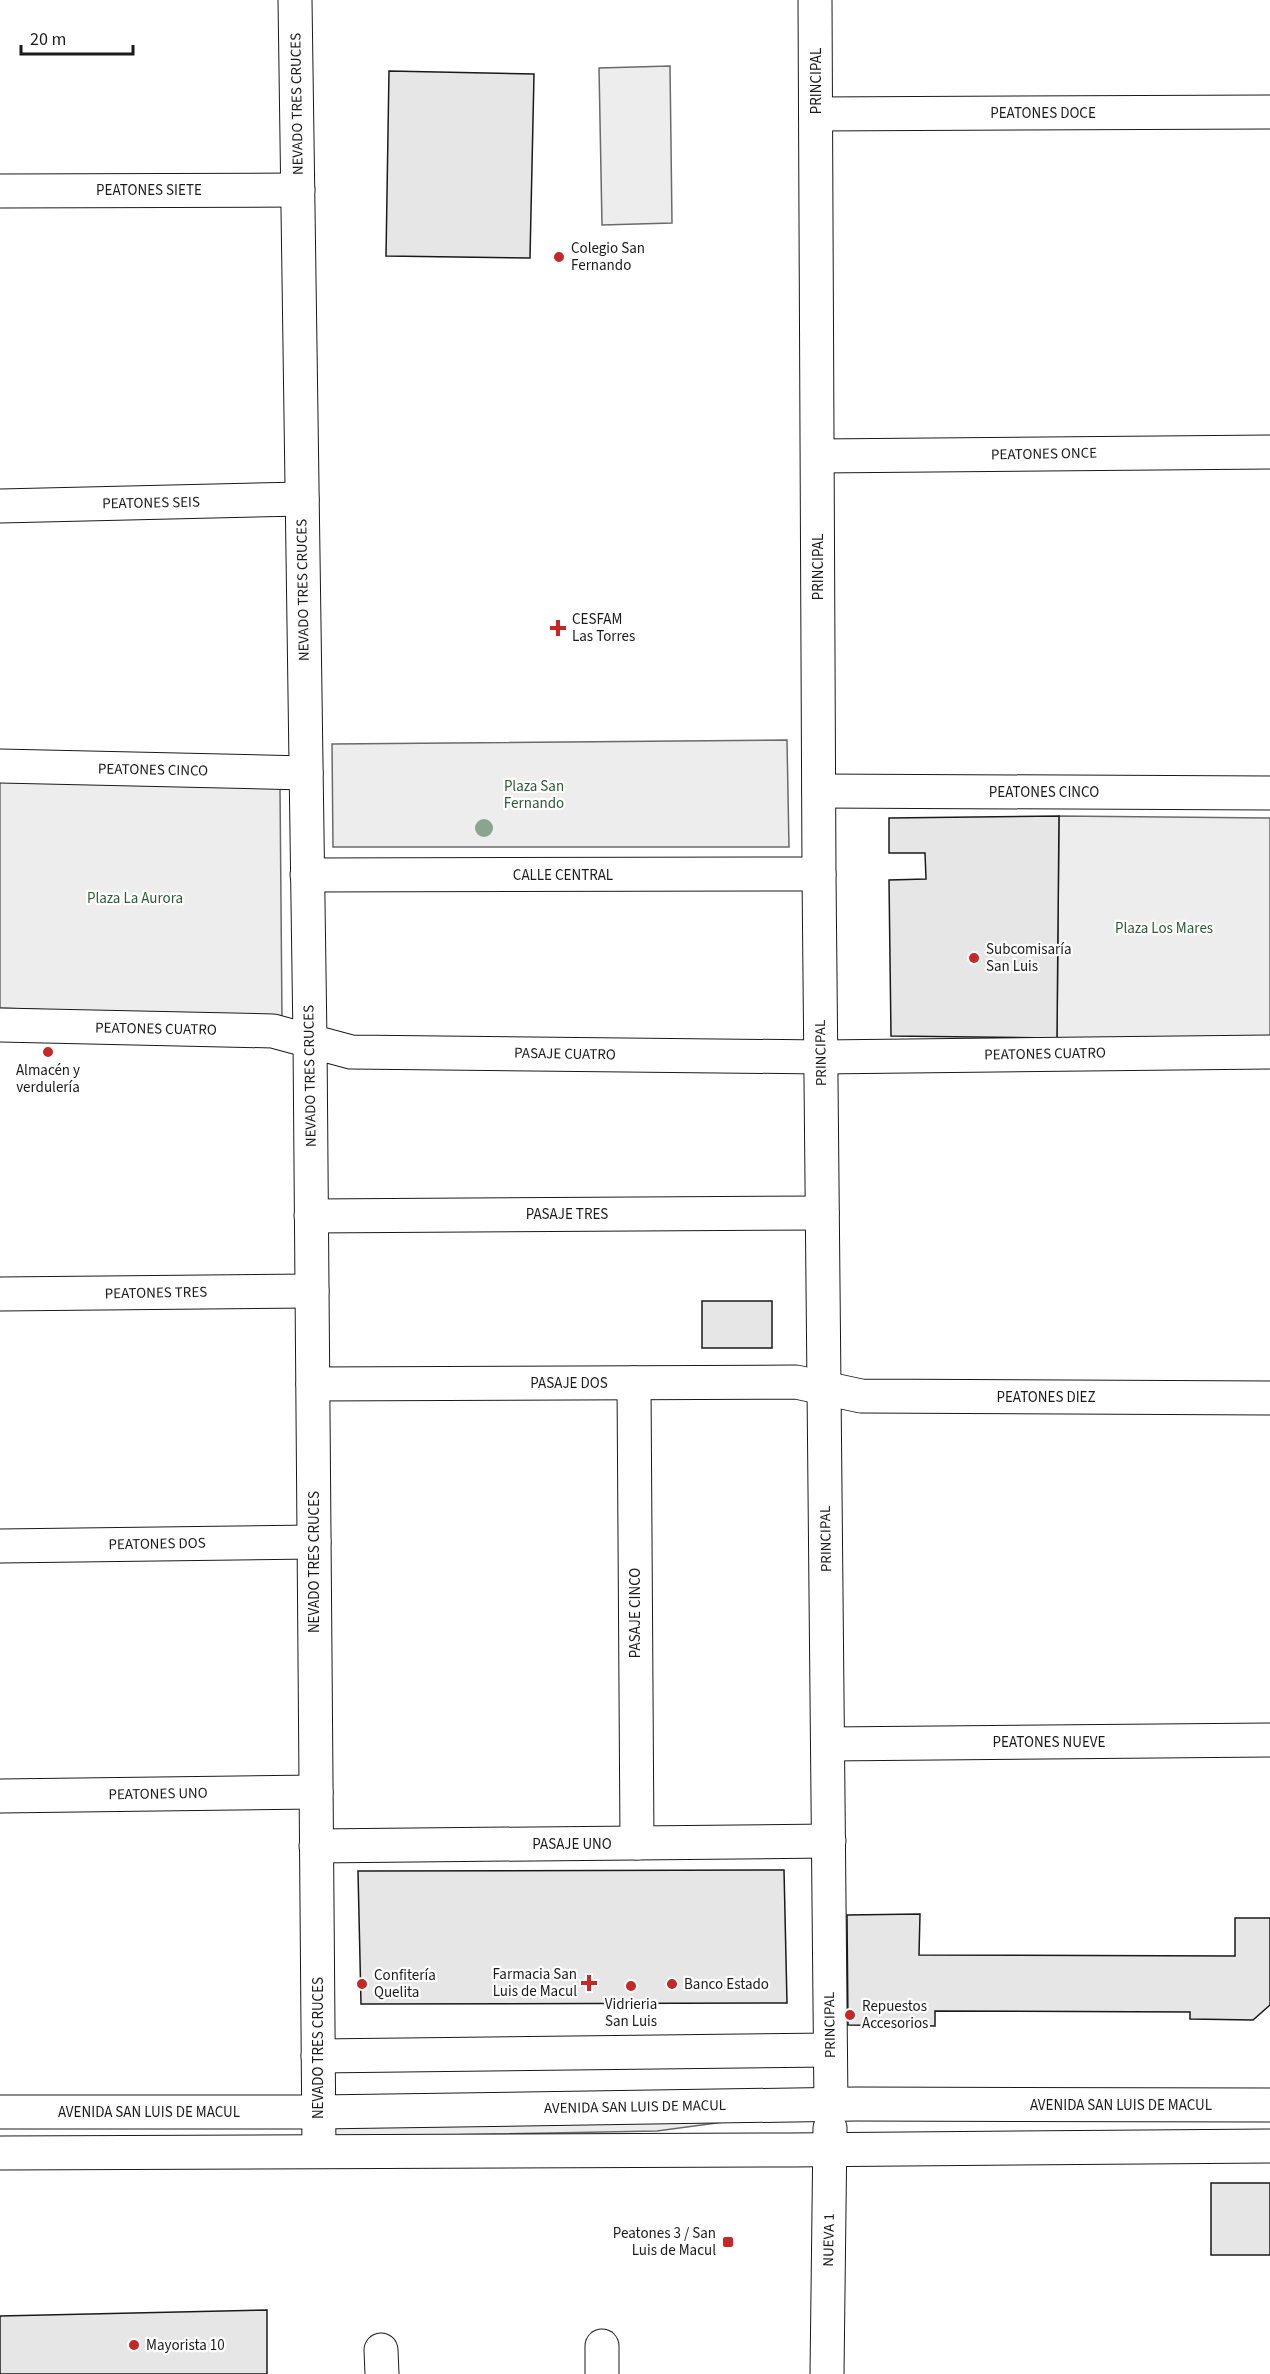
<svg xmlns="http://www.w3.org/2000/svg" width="1270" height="2374" viewBox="0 0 1270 2374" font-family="'Source Sans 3',sans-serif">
	<rect width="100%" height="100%" fill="#fff"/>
	<g fill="#ededed" stroke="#6a6a6a" stroke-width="1.5">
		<polygon points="670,66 672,223 602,225 599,68"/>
		<polygon points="787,740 789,847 333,847 332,744"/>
		<polygon points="0,779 280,787 282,1019 0,1008"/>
		<polygon points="1059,816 1270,818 1270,1040 1057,1038"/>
		<polygon points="724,2122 657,2131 328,2137 329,2123"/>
	</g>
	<g fill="#e6e6e6" stroke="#1a1a1a" stroke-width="1.5">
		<polygon points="389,71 534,74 530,258 386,256"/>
		<polygon points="1059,816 1057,1038 891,1036 889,880 926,879 925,853 889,853 889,818"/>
		<rect x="702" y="1301" width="70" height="47"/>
		<polygon points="784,1870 787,2003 361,2004 358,1871"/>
		<polygon points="920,1914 919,1955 1235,1956 1235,1918 1270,1918 1270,2005 1253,2020 1190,2019 1190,2012 935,2011 935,2026 848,2025 847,1915"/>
		<rect x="1211" y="2183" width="59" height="72"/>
		<polygon points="267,2310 267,2374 0,2374 0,2316"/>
	</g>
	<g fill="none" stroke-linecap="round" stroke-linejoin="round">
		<defs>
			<g id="minor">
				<polyline points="295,0 310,1041 319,2151"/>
				<polyline points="815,0 819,874 831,2106"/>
				<polyline points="816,114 1270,112"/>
				<polyline points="0,191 298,190"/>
				<polyline points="818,456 1270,452"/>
				<polyline points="0,506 302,499"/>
				<polyline points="0,766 306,773"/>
				<polyline points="819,791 1270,793"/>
				<polyline points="307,875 819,874"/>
				<polyline points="0,1025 273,1031 351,1052 821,1057 1270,1052"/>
				<polyline points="311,1216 822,1213"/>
				<polyline points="0,1294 312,1291"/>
				<polyline points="634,1383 637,1843"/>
				<polyline points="313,1384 796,1382 861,1396 1270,1398"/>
				<polyline points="0,1546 314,1542"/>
				<polyline points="828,1744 1270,1740"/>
				<polyline points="0,1796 316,1792"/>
				<polyline points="316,1846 829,1841"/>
				<polyline points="318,2056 830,2050"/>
				<polyline points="381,2350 382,2374"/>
				<polyline points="602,2374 602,2346"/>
			</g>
			<g id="tertiary">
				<polyline points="0,2112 318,2112 856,2104 1270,2105"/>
				<polyline points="0,2153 790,2150 1270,2146"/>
				<polyline points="827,2374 830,2128"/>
			</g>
		</defs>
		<use href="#minor" stroke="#1a1a1a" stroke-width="35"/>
		<use href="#tertiary" stroke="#1a1a1a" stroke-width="35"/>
		<use href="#minor" stroke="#fff" stroke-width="33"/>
		<use href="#tertiary" stroke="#fff" stroke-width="33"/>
	</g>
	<circle fill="#8aa48f" cx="484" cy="828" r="9"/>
	<g fill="#c62828" stroke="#fff" stroke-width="2">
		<circle cx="559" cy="257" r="6"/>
		<path d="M555 619h6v6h6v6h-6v6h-6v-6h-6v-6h6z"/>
		<circle cx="974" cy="958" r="6"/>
		<circle cx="48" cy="1052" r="6"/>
		<path d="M586 1974h6v6h6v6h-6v6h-6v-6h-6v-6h6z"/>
		<circle cx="362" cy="1984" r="6"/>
		<circle cx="672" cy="1984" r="6"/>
		<circle cx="631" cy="1986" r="6"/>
		<circle cx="850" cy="2015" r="6"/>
		<rect x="722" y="2236" width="12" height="12" rx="3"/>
		<circle cx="134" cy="2345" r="6"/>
	</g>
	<g text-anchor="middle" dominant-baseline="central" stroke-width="4.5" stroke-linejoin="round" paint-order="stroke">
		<g font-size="15" fill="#1a1a1a" stroke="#fff">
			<text transform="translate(816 81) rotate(-90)">PRINCIPAL</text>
			<text transform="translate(297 104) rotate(-91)">NEVADO TRES CRUCES</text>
			<text x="1043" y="113">PEATONES DOCE</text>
			<text x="149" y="190">PEATONES SIETE</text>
			<text transform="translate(1044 454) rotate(-1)">PEATONES ONCE</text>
			<text transform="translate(151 503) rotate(-1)">PEATONES SEIS</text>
			<text transform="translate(818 567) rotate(-90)">PRINCIPAL</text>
			<text transform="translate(303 590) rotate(-91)">NEVADO TRES CRUCES</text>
			<text transform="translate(153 770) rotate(1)">PEATONES CINCO</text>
			<text x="1044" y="792">PEATONES CINCO</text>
			<text x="563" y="875">CALLE CENTRAL</text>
			<text transform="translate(156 1029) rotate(1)">PEATONES CUATRO</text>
			<text transform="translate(821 1053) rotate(-91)">PRINCIPAL</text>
			<text transform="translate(565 1054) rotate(1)">PASAJE CUATRO</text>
			<text transform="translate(1045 1054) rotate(-1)">PEATONES CUATRO</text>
			<text transform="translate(310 1076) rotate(-91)">NEVADO TRES CRUCES</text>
			<text x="567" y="1214">PASAJE TRES</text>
			<text transform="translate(156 1293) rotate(-1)">PEATONES TRES</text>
			<text x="569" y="1383">PASAJE DOS</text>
			<text x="1046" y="1397">PEATONES DIEZ</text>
			<text transform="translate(826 1539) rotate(-91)">PRINCIPAL</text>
			<text transform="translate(157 1544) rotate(-1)">PEATONES DOS</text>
			<text transform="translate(314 1562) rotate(-90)">NEVADO TRES CRUCES</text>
			<text transform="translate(635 1613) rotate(-90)">PASAJE CINCO</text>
			<text x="1049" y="1742">PEATONES NUEVE</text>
			<text transform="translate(158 1794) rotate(-1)">PEATONES UNO</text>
			<text x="572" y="1844">PASAJE UNO</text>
			<text transform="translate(830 2025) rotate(-91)">PRINCIPAL</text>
			<text transform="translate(318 2048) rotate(-90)">NEVADO TRES CRUCES</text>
			<text x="1121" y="2105">AVENIDA SAN LUIS DE MACUL</text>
			<text transform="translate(635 2107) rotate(-1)">AVENIDA SAN LUIS DE MACUL</text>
			<text x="149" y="2112">AVENIDA SAN LUIS DE MACUL</text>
			<text transform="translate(829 2240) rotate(-89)">NUEVA 1</text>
		</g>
		<g font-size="15" fill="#1a1a1a" stroke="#fff" text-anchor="start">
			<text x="571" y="248">Colegio San<tspan x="571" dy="17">Fernando</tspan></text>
			<text x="572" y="619">CESFAM<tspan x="572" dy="17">Las Torres</tspan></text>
			<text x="986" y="949">Subcomisaría<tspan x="986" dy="17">San Luis</tspan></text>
			<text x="48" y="1070" text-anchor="middle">Almacén y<tspan x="48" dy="17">verdulería</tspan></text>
			<text x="577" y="1974" text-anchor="end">Farmacia San<tspan x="577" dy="17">Luis de Macul</tspan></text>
			<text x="374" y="1975">Confitería<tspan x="374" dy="17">Quelita</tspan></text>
			<text x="684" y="1984">Banco Estado</text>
			<text x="631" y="2004" text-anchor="middle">Vidrieria<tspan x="631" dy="17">San Luis</tspan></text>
			<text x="862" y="2006">Repuestos<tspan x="862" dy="17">Accesorios</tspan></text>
			<text x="716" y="2233" text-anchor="end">Peatones 3 / San<tspan x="716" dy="17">Luis de Macul</tspan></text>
			<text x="146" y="2345">Mayorista 10</text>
		</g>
		<g font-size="15" fill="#2b5a34" stroke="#fff">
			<text x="534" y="786">Plaza San<tspan x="534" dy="17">Fernando</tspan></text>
			<text x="135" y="898">Plaza La Aurora</text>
			<text x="1164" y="928">Plaza Los Mares</text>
		</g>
	</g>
	<path d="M21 45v9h112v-9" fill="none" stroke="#1a1a1a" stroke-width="3"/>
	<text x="30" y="45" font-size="18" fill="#1a1a1a" stroke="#ffffff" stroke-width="4.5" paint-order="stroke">20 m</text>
</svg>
